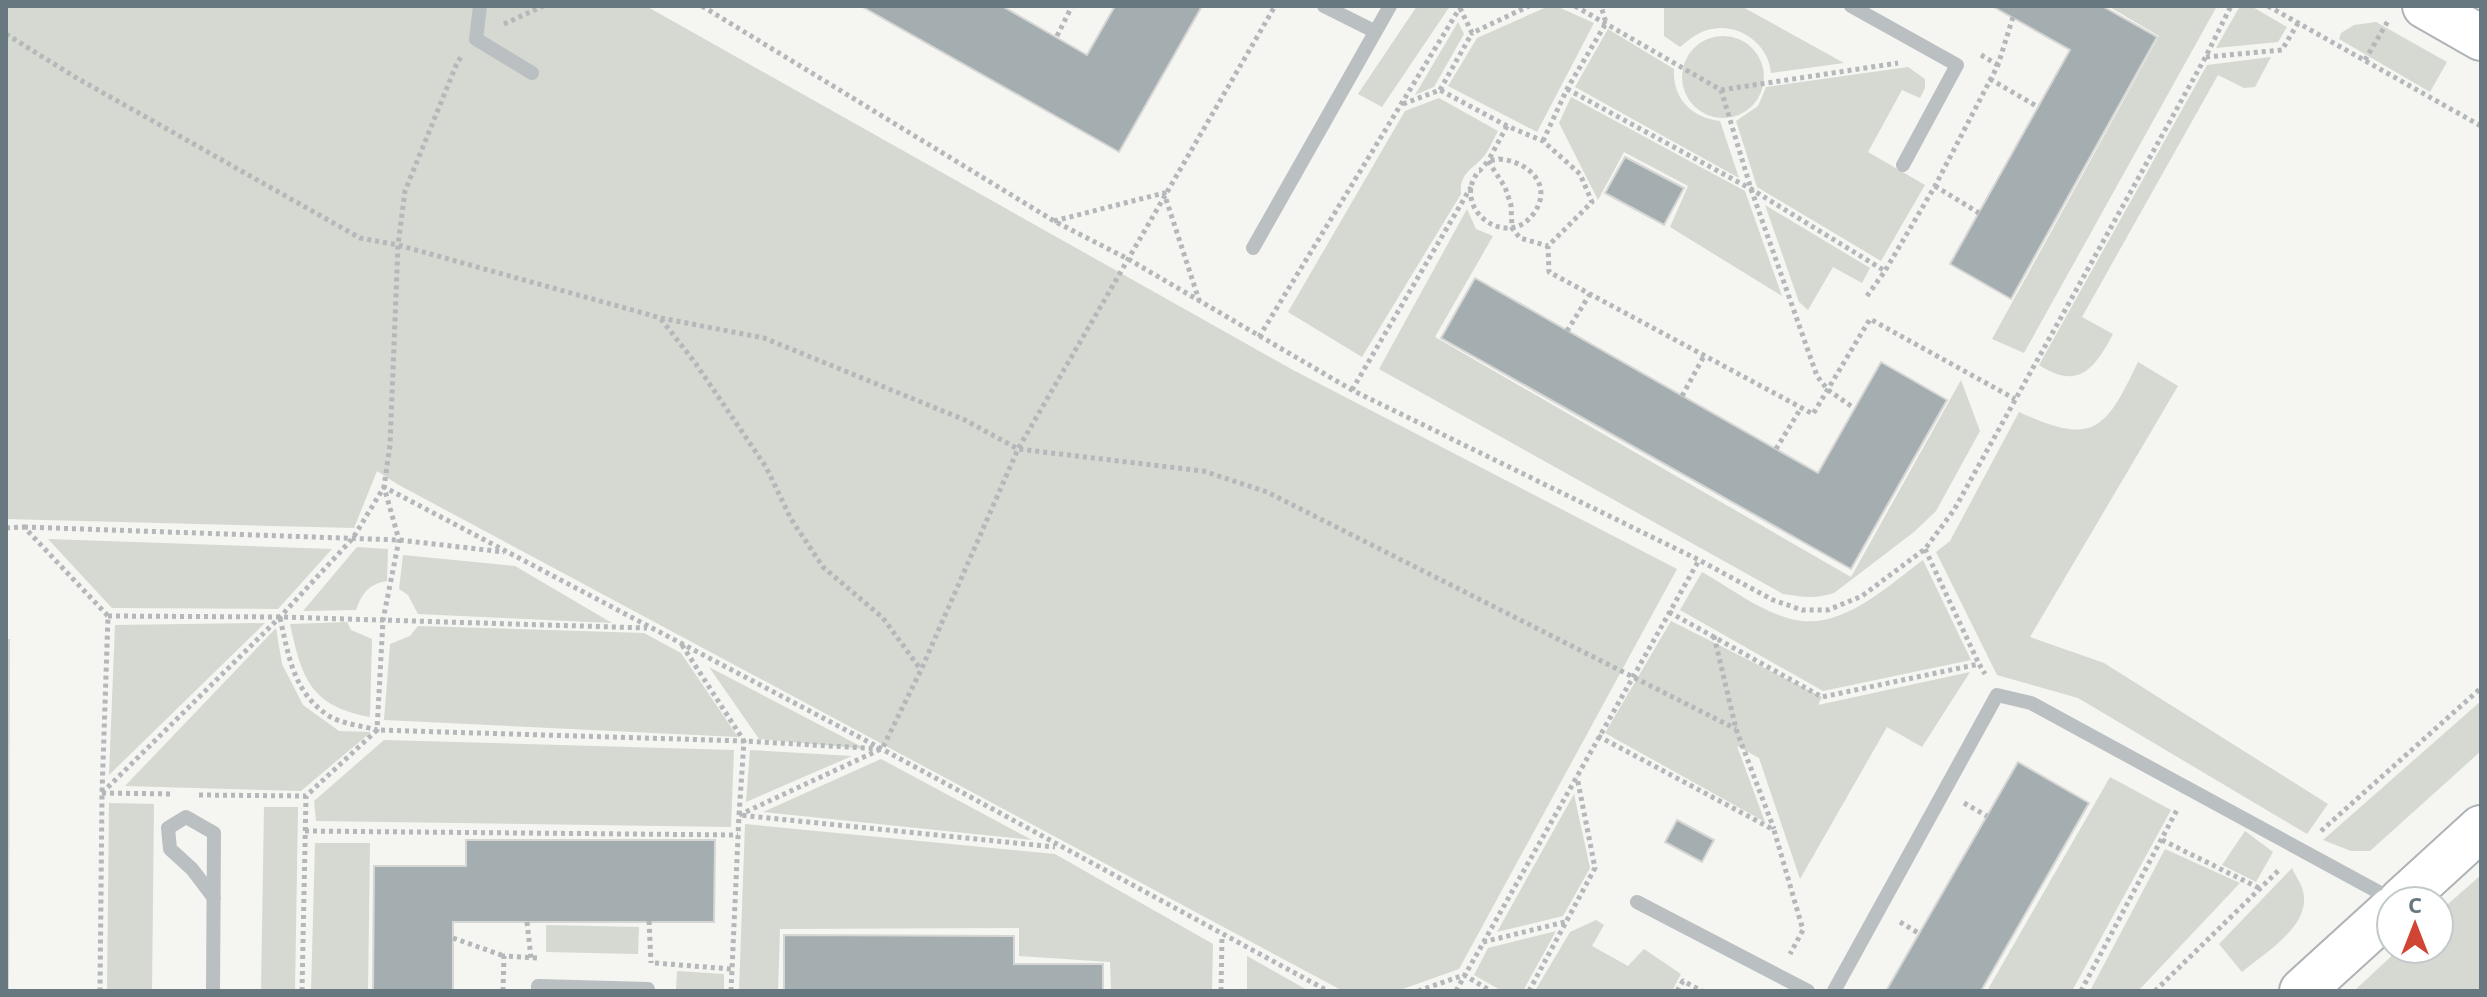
<svg xmlns="http://www.w3.org/2000/svg" width="2487" height="997" viewBox="0 0 2487 997" font-family="'Open Sans',sans-serif">
	<rect width="100%" height="100%" fill="#f5f5f2"/>
	<g fill="#d5d9d1">
		<polygon points="6,6 646,6 1293,370 1677,569 1459,969 1397,991 1343,991 397,484 377,471 354,528 6,519"/>
		<polygon points="1417,6 1450,6 1382,107 1358,94"/>
		<polygon points="1549,6 1556,6 1594,23 1537,132 1448,86 1477,38"/>
		<path d="M1664 6H1741L1844 63 1771 73C1769 45 1740 23 1712 29 1699 31 1690 39 1680 47L1664 36Z"/>
		<polygon points="2108,6 2217,6 2024,353 1992,339 2159,36"/>
		<polygon points="2240,6 2251,6 2287,27 2278,42 2216,48"/>
		<polygon points="1458,22 1464,34 1434,87 1415,95"/>
		<polygon points="2376,22 2447,62 2430,92 2339,39 2341,33 2354,25"/>
		<path d="M1608 29 1674 69C1672 98 1692 118 1720 121L1739 178 1575 87Z"/>
		<circle cx="1723" cy="77" r="41"/>
		<path d="M2271 57 2255 87 2244 88 2218 75 2082 317 2113 334C2094 370 2078 390 2039 365L2207 65Z"/>
		<polygon points="1908,67 1925,79 1925,88 1920,98 1902,90 1868,152 1925,185 1881,261 1757,187 1736,121 1758,106 1766,87"/>
		<polygon points="1571,97 1745,191 1782,296 1670,227 1688,186 1624,152 1598,200 1559,123"/>
		<path d="M1439 98 1498 131C1494 138 1490 148 1485 155 1474 169 1459 172 1461 194L1362 357 1288 312 1405 111Z"/>
		<polygon points="1765,205 1870,268 1862,283 1833,267 1808,310 1799,302"/>
		<path d="M1467 209 1476 229 1493 236 1435 337 1851 577 1961 380 1980 431 1936 511 1914 532 1834 593C1816 599 1802 597 1783 594L1379 369Z"/>
		<path d="M2138 362 2178 386 2030 637 2104 663 2328 804 2307 834 2078 698 1997 675 1936 552 1950 541 2019 412C2094 446 2105 431 2138 362Z"/>
		<polygon points="48,539 332,549 278,609 112,608"/>
		<path d="M357 547 388 549 387 581C369 584 362 593 356 610L303 611Z"/>
		<polygon points="403,555 515,566 612,623 418,614 408,595 399,589"/>
		<path d="M1923 560 1971 660 1823 691 1680 610 1702 572C1730 588 1760 611 1791 619 1841 632 1886 587 1923 560Z"/>
		<polygon points="1671,621 1822,697 1818,705 1970,672 1922,747 1887,727 1800,879 1759,758 1737,746 1765,822 1605,733"/>
		<path d="M347 622 351 630 372 639 370 717C310 706 302 678 290 624Z"/>
		<polygon points="265,623 109,775 115,625"/>
		<polygon points="418,626 644,633 681,653 738,737 384,720 390,644 410,636"/>
		<polygon points="276,628 282,664 303,705 339,731 371,732 301,791 125,786"/>
		<polygon points="709,667 866,749 759,739"/>
		<polygon points="2481,701 2481,751 2370,851 2351,851 2323,840"/>
		<polygon points="384,740 734,750 731,827 316,821 314,801"/>
		<polygon points="750,750 852,756 746,802"/>
		<polygon points="881,759 1032,840 763,812"/>
		<polygon points="2110,777 2171,810 2072,991 1987,991"/>
		<polygon points="1574,794 1590,868 1563,916 1497,932"/>
		<polygon points="109,803 154,804 152,991 107,991"/>
		<polygon points="264,807 298,807 295,991 261,991"/>
		<polygon points="745,824 1055,854 1213,944 1212,991 1111,991 1110,962 1019,956 1019,928 780,929 778,991 739,991"/>
		<polygon points="2245,831 2273,852 2256,882 2222,865"/>
		<polygon points="315,843 370,843 368,991 311,991"/>
		<polygon points="2165,849 2240,883 2138,991 2090,991"/>
		<path d="M2292 868C2295 875 2301 883 2303 891 2312 926 2264 953 2242 972L2219 944Z"/>
		<polygon points="2481,875 2481,991 2354,991 2399,949 2439,949 2439,912"/>
		<polygon points="1596,920 1604,925 1592,946 1628,966 1644,949 1681,974 1672,991 1535,991 1570,932"/>
		<polygon points="546,925 639,927 638,954 546,952"/>
		<polygon points="1556,931 1523,991 1502,991 1474,975 1488,948"/>
		<polygon points="1247,956 1309,991 1247,991"/>
		<polygon points="677,971 724,974 724,991 676,991"/>
	</g>
	<g fill="#a4adb0" stroke="#d6d6d4" stroke-width="2">
		<polygon points="861,6 1002,6 1087,55 1115,6 1202,6 1119,152"/>
		<polygon points="1992,6 2102,6 2157,37 2011,299 1950,264 2070,50"/>
		<polygon points="1625,157 1684,188 1664,225 1605,193"/>
		<polygon points="1475,278 1818,473 1881,362 1947,400 1851,569 1441,338"/>
		<polygon points="6,640 9,640 8,991 6,991"/>
		<polygon points="2018,762 2089,803 1981,991 1886,991"/>
		<polygon points="1677,820 1714,840 1702,862 1665,842"/>
		<polygon points="466,840 715,840 714,922 453,922 453,991 373,991 374,866 466,866"/>
		<polygon points="784,935 1014,936 1014,964 1103,964 1103,991 784,991"/>
	</g>
	<g fill="none" stroke-linecap="round" stroke-linejoin="round">
		<defs>
			<g id="major">
				<polyline points="2425,6 2481,38"/>
				<polyline points="2401,901 2481,828"/>
				<polyline points="2302,991 2391,910"/>
			</g>
		</defs>
		<use href="#major" stroke="#aeb3b6" stroke-width="48"/>
		<g stroke="#b4b8ba" stroke-width="5" stroke-dasharray="4 4" stroke-linecap="butt">
			<polyline points="702,6 1054,221 1128,259 1352,390 1699,560 1773,600 1802,610 1828,610 1862,596 1925,549 1954,510 2205,58 2231,6"/>
			<polyline points="1575,6 1721,90 1751,189 1817,376 1828,390 1854,408"/>
			<polyline points="2268,6 2481,126"/>
			<polyline points="1460,8 1472,33 1529,6"/>
			<polyline points="504,24 543,6"/>
			<polyline points="6,34 75,77 360,238 398,245 661,318 764,338 965,420 1018,449 1203,471 1267,492 1736,729"/>
			<polyline points="1057,36 1072,6"/>
			<polyline points="1981,55 1998,65"/>
			<polyline points="2206,57 2282,50 2298,23"/>
			<polyline points="2365,60 2388,21"/>
			<polyline points="1990,79 2038,107"/>
			<polyline points="1567,89 1751,189 1885,271"/>
			<polyline points="1440,90 1472,33"/>
			<polyline points="1721,90 1898,63"/>
			<polyline points="1403,104 1440,90 1507,126 1543,141 1580,174 1592,202 1548,246 1549,272 1813,414 1870,319 2015,399"/>
			<polyline points="1507,126 1488,161 1505,187 1511,205 1512,228 1520,238 1548,246"/>
			<polyline points="1543,141 1567,89 1606,23 1601,6"/>
			<path d="M1499 159C1527 161 1554 184 1534 213 1507 252 1449 207 1479 171 1480 171 1487 162 1487 162 1491 160 1495 160 1499 159Z"/>
			<polyline points="1935,186 1979,213"/>
			<polyline points="1054,221 1164,193 1199,300"/>
			<polyline points="1867,296 1885,271 1935,186 1998,65 2013,17"/>
			<polyline points="661,319 696,364 766,467 791,519 823,567 883,618 921,670"/>
			<polyline points="1567,331 1590,294"/>
			<polyline points="1259,337 1461,6"/>
			<polyline points="1352,390 1471,187"/>
			<polyline points="1682,396 1704,356"/>
			<polyline points="1776,449 1801,408"/>
			<polyline points="24,527 399,540 504,552"/>
			<polyline points="6,528 24,527 108,616 102,793 100,991"/>
			<polyline points="1925,549 1979,664"/>
			<polyline points="1669,612 1822,697 1979,664 1985,674"/>
			<polyline points="108,616 280,617 647,628"/>
			<path d="M280 618C289 657 293 692 329 716 342 724 363 726 377 730L383 620 399 540 384 487 390 445 398 245 405 191 457 63 461 57"/>
			<polyline points="1714,636 1736,729 1774,829"/>
			<polyline points="682,645 744,741 739,815 1055,847"/>
			<polyline points="1598,736 1774,830 1803,930 1790,954"/>
			<polyline points="102,793 173,794"/>
			<polyline points="102,793 280,617 353,538 384,487 882,749 1328,991"/>
			<polyline points="199,795 306,796 377,730 744,741 882,749 921,670 1018,449 1275,6"/>
			<polyline points="1964,803 1987,816"/>
			<polyline points="305,831 738,835"/>
			<polyline points="2321,831 2481,688"/>
			<polyline points="2162,840 2259,888"/>
			<polyline points="649,921 651,963"/>
			<polyline points="527,922 531,958"/>
			<polyline points="1900,922 1920,934"/>
			<polyline points="453,938 504,956"/>
			<polyline points="1483,942 1565,922"/>
			<polyline points="655,963 731,969"/>
			<polyline points="302,991 306,796"/>
			<polyline points="503,991 504,956 537,958"/>
			<polyline points="731,991 739,815 881,749"/>
			<polyline points="1221,991 1222,936"/>
			<polyline points="1418,991 1464,975 1491,991"/>
			<polyline points="1456,991 1699,560"/>
			<polyline points="1529,991 1595,868 1577,777"/>
			<polyline points="1677,991 1683,981 1702,991"/>
			<polyline points="2081,991 2178,808"/>
			<polyline points="2155,991 2281,868"/>
		</g>
		<g stroke="#babfc1" stroke-width="14">
			<polyline points="480,6 476,39 532,73"/>
			<polyline points="1324,6 1374,31"/>
			<polyline points="1851,6 1957,65 1903,165"/>
			<polyline points="1253,248 1390,6"/>
			<polyline points="1637,902 1808,991"/>
			<polyline points="213,991 214,833 186,817 168,828 170,849 192,869 214,898"/>
			<polyline points="538,991 538,986 648,989"/>
			<polyline points="1834,991 1997,695 2031,703 2395,901"/>
		</g>
		<use href="#major" stroke="#fff" stroke-width="44"/>
	</g>
	<rect width="2487" height="997" fill="none" stroke="#677880" stroke-width="16"/>
	<g transform="translate(2415 925)"><circle r="38" fill="#ffffff" stroke="#c2c9cc" stroke-width="2"/>
	<path d="M0-6L14 30L0 20L-14 30Z" fill="#d14535"/>
	<text y="-12" font-size="22" font-weight="bold" text-anchor="middle" fill="#677880">С</text>
	</g>
</svg>
